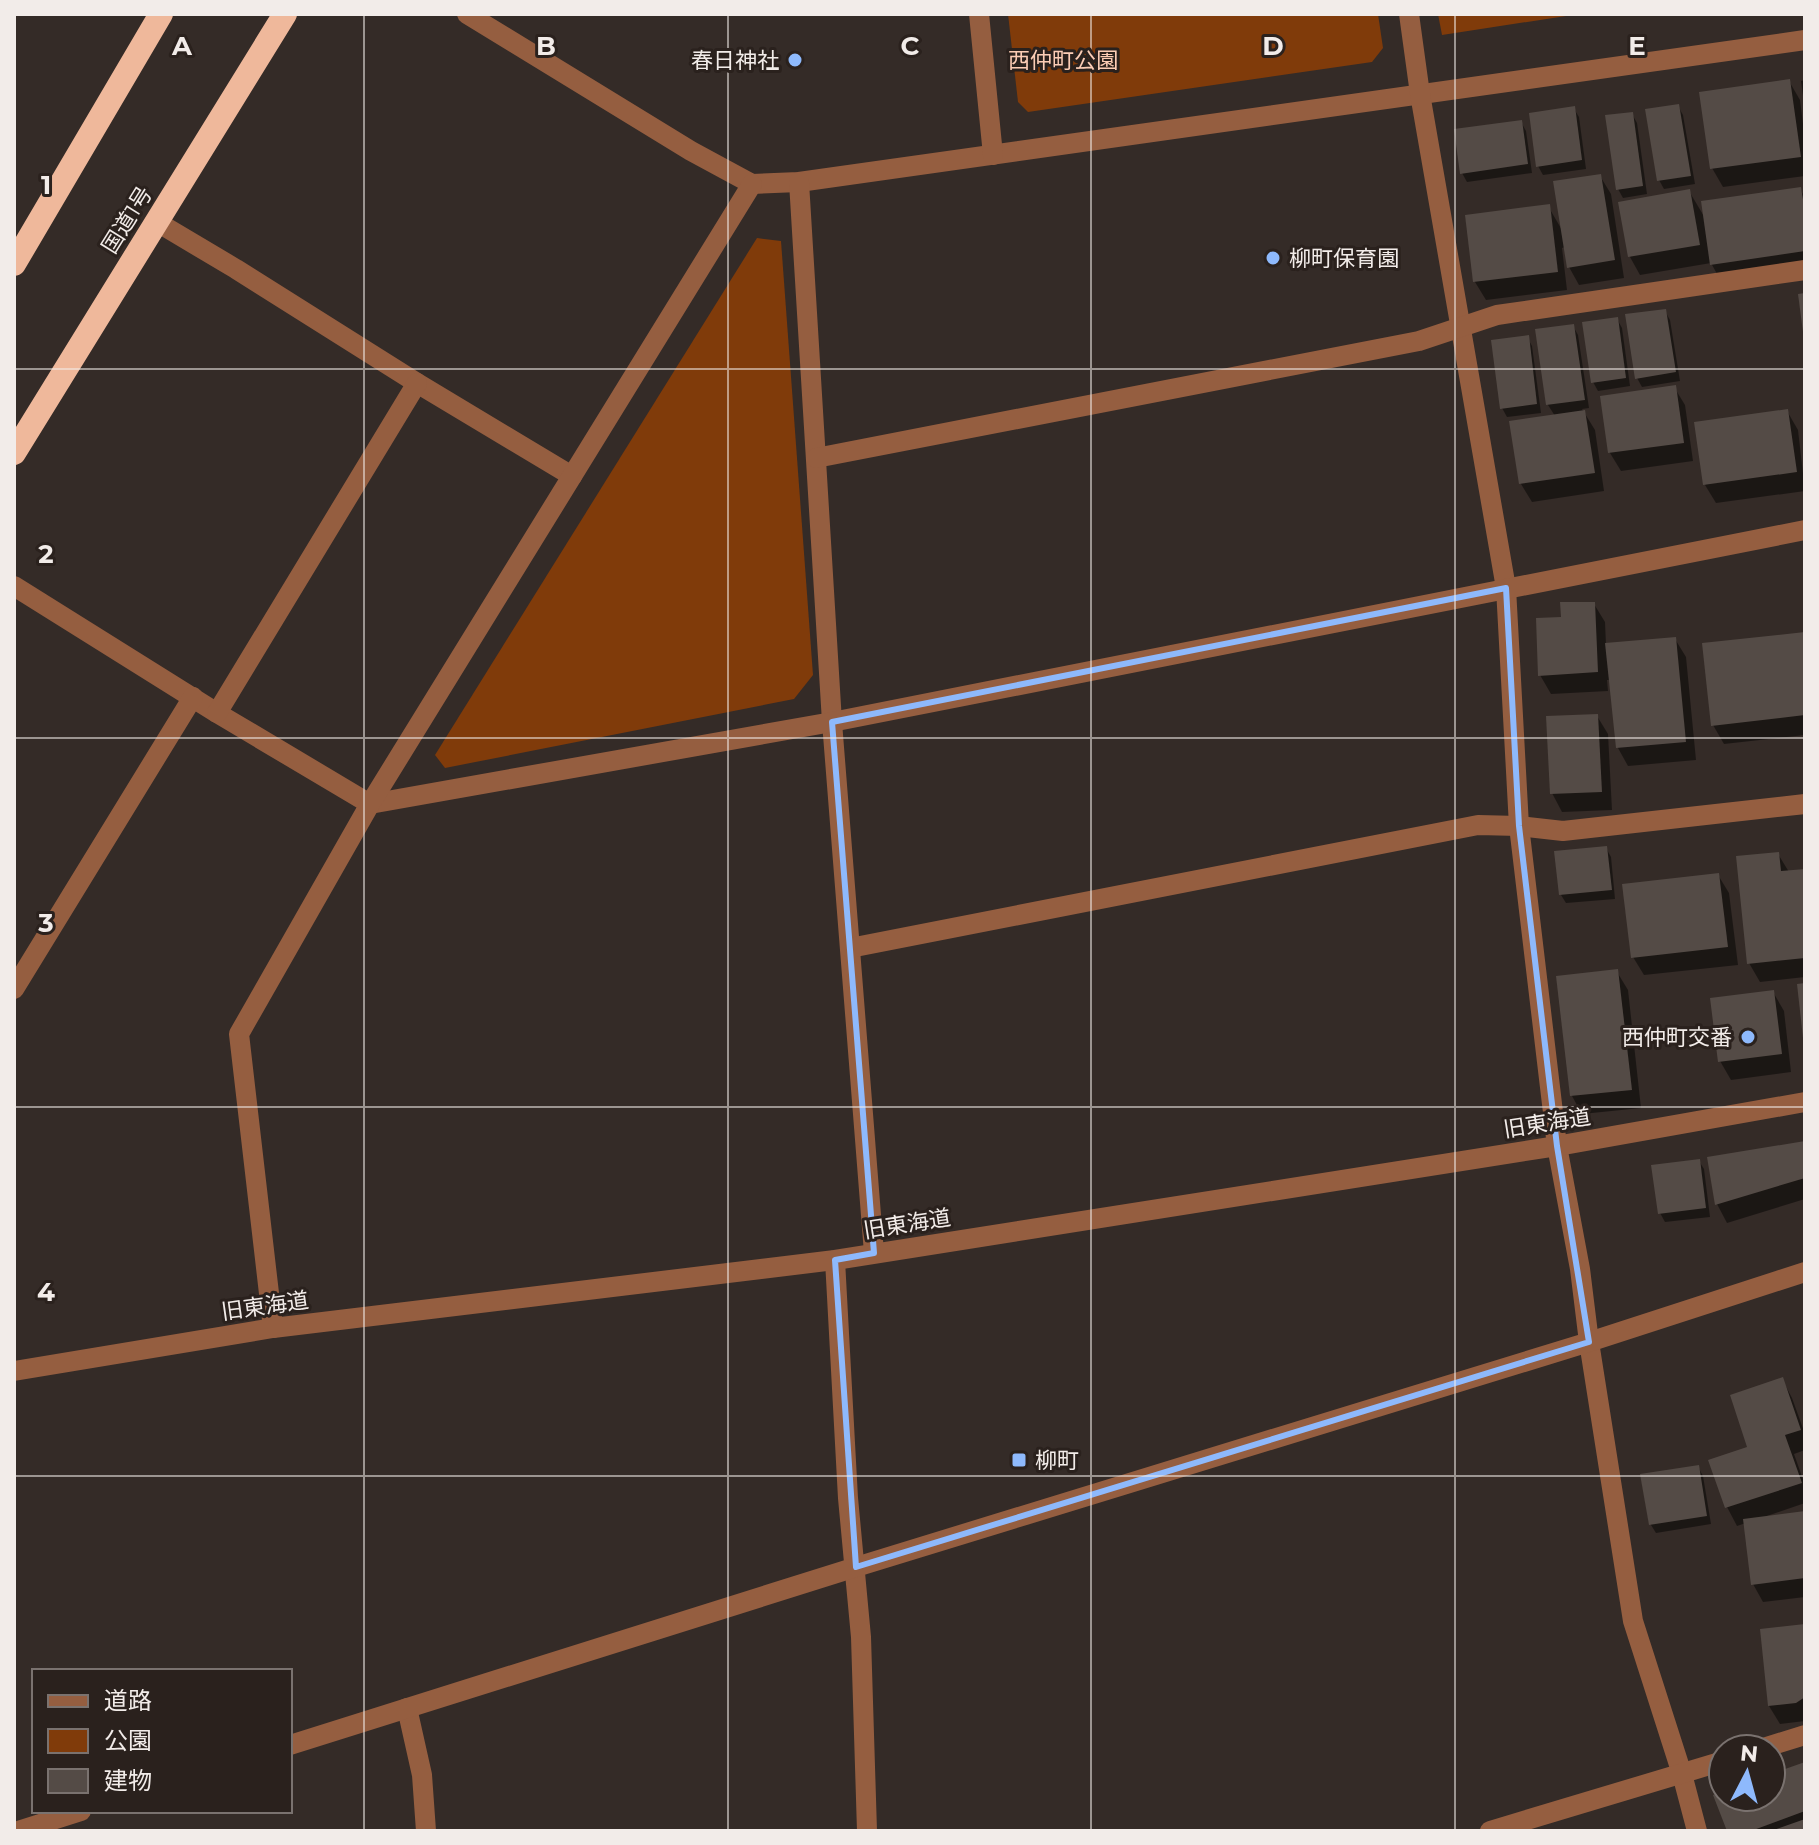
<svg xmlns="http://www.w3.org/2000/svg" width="1819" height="1845" viewBox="0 0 1819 1845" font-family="Montserrat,'Noto Sans JP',sans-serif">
	<rect width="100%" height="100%" fill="#342b27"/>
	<g fill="#803b0a">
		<polygon points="1008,14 1378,14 1383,48 1372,62 1028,112 1018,102"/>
		<polygon points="1438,14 1579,14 1442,35"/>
		<polygon points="757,238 781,241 813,675 794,699 445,768 435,755"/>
	</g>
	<g fill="#0007">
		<polygon points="1805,80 1805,110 1801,81"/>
		<polygon points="1789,81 1800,100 1805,140 1805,176 1723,187 1712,168"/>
		<polygon points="1678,106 1683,115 1695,184 1664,189 1659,180"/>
		<polygon points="1574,109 1579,117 1586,169 1543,175 1538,166"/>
		<polygon points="1632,114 1637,123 1647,194 1623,198 1618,189"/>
		<polygon points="1521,122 1526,131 1532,173 1467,182 1462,173"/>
		<polygon points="1600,176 1611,194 1624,278 1579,285 1569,267 1565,247 1562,248 1567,290 1486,300 1475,282 1467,216 1548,206 1562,230"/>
		<polygon points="1800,189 1805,198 1805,271 1722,283 1711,263 1640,275 1630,257 1689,191 1705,218"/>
		<polygon points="1665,311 1670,320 1680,381 1642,387 1637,378"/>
		<polygon points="1617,319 1622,328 1630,386 1598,391 1593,382"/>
		<polygon points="1573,326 1578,335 1589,408 1582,409 1595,430 1604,491 1532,502 1521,484 1512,423 1555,416 1548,405 1537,331"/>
		<polygon points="1527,337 1532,346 1541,413 1507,417 1502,408"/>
		<polygon points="1674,387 1685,405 1693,461 1621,471 1610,453 1602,398"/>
		<polygon points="1787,411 1798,430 1805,491 1716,503 1705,485"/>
		<polygon points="1594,604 1605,622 1606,645 1675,639 1686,657 1696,760 1628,766 1618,748 1611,680 1607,680 1608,691 1551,694 1540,675 1563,618"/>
		<polygon points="1805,634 1805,735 1724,744 1713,725"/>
		<polygon points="1597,716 1608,734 1612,810 1562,812 1552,793"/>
		<polygon points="1606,848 1611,857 1615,899 1566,903 1561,895"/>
		<polygon points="1778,854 1789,872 1805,871 1805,977 1760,982 1749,963"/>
		<polygon points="1718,875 1729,893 1738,965 1644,975 1633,957"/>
		<polygon points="1617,972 1628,990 1641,1108 1582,1114 1572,1096"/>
		<polygon points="1773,992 1784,1011 1791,1072 1731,1080 1720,1061"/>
		<polygon points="1805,1143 1805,1199 1727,1223 1717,1204"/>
		<polygon points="1699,1161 1704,1169 1710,1217 1665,1222 1660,1213"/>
		<polygon points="1782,1379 1792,1398 1805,1434 1805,1450 1794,1454 1805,1485 1805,1503 1767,1516 1767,1518 1805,1513 1805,1597 1763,1602 1753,1584 1746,1523 1737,1526 1727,1507 1750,1448"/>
		<polygon points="1698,1467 1703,1476 1711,1524 1656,1533 1651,1525 1643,1476"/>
		<polygon points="1805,1626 1805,1721 1780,1724 1769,1706"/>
		<polygon points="1805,1764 1805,1831 1729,1831 1716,1796 1723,1793 1723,1797 1771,1797 1771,1776"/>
	</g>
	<g fill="#544b46">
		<polygon points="1790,79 1801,157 1710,169 1699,92"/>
		<polygon points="1679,104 1691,176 1657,181 1645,109"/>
		<polygon points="1575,106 1582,160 1536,167 1529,113"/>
		<polygon points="1633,112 1643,186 1616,190 1605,115"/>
		<polygon points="1522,120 1528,164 1460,174 1454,129"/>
		<polygon points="1601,174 1615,260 1567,268 1553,181"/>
		<polygon points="1801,187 1805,212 1805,251 1710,265 1701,201"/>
		<polygon points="1690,189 1700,245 1628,257 1618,202"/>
		<polygon points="1550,204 1558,272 1473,282 1465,215"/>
		<polygon points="1805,293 1805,331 1803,332 1798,294"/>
		<polygon points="1666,309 1676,372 1635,379 1625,314"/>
		<polygon points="1618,317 1626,378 1591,383 1582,322"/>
		<polygon points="1574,324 1585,400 1546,405 1535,329"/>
		<polygon points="1529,335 1537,404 1500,409 1491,340"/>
		<polygon points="1676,385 1684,443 1608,453 1600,396"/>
		<polygon points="1788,409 1797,472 1703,485 1694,422"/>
		<polygon points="1585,410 1595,473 1519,484 1509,421"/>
		<polygon points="1560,602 1595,602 1598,672 1538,676 1536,618 1561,617"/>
		<polygon points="1805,632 1805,715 1711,726 1702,643"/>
		<polygon points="1676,637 1686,742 1616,748 1605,643"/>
		<polygon points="1598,714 1602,792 1550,794 1546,716"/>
		<polygon points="1607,846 1612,890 1559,895 1554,851"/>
		<polygon points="1779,852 1781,871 1805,869 1805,958 1747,964 1736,856"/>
		<polygon points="1719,873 1728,947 1631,958 1622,884"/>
		<polygon points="1618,969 1632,1090 1570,1096 1556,976"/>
		<polygon points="1805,983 1805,1038 1803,1038 1797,984"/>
		<polygon points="1774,990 1782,1054 1718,1062 1710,998"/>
		<polygon points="1805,1141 1805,1178 1715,1205 1707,1157"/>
		<polygon points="1700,1159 1706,1208 1658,1214 1651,1165"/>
		<polygon points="1783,1377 1801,1430 1785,1435 1802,1483 1725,1508 1708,1460 1747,1447 1730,1395"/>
		<polygon points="1699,1465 1707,1516 1649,1525 1640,1474"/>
		<polygon points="1805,1511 1805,1578 1751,1585 1743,1519"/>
		<polygon points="1805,1624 1805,1697 1796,1703 1768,1706 1760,1629"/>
		<polygon points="1805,1762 1805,1811 1751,1831 1727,1831 1713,1795 1723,1791 1723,1797 1771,1797 1771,1774"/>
		<polygon points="1805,1819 1805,1831 1771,1831"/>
	</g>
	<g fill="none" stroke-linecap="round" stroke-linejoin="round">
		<g stroke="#955e40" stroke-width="20">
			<polyline points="467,14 691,151 752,184 799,182 1805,40"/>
			<polyline points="979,14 993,155"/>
			<polyline points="1409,14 1420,94 1506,588 1519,826 1557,1146 1580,1269 1589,1342 1633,1621 1682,1774 1697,1831"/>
			<polyline points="799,182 832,722 874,1253"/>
			<polyline points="157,222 236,269 417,383 572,476"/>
			<polyline points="816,458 1419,341 1497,315 1805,270"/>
			<polyline points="14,586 217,713 370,804 832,722 1805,530"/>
			<polyline points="217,713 417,383"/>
			<polyline points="850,948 1478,825 1519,826 1563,831 1805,804"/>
			<polyline points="14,989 193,697"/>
			<polyline points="835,1260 848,1498 861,1637 867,1831"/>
			<polyline points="273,1328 239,1034 370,804 752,184"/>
			<polyline points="14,1371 273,1328 835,1260 1557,1146 1805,1102"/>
			<polyline points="407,1708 422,1775 426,1831"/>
			<polyline points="290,1745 856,1567 1589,1342 1805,1272"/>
			<polyline points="1760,1749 1805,1735"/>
			<polyline points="18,1831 81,1811"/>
			<polyline points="1490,1831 1723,1761"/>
		</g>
		<g stroke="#efb89b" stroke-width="24">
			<polyline points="14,264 161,14"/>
			<polyline points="14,453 285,14"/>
		</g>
	</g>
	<path fill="none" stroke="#8eb9fc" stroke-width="6" stroke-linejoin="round" d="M1506 588 1519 826 1557 1146 1589 1342 856 1567 835 1260 874 1253 832 722Z"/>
	<path fill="none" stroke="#f2ece9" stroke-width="2" stroke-opacity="0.55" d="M364 14V1831M728 14V1831M1091 14V1831M1455 14V1831M14 369H1805M14 738H1805M14 1107H1805M14 1476H1805"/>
	<g fill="#8eb9fc" stroke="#2a211d" stroke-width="3">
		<circle cx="795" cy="60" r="8"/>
		<circle cx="1273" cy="258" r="8"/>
		<circle cx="1748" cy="1037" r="8"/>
		<rect x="1011" y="1452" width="16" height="16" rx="4"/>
	</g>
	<g text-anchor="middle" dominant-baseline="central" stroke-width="6" stroke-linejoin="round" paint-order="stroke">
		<g font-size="22" fill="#f2ece9" stroke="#2a211d" text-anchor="end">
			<text x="779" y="60">春日神社</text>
			<text x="1289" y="258" text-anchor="start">柳町保育園</text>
			<text x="1732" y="1037">西仲町交番</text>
			<text x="1035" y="1460" text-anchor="start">柳町</text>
		</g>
		<g font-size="22" fill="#fccdb5" stroke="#2a211d">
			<text x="1063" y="60">西仲町公園</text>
		</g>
		<g font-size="22" fill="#f2ece9" stroke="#2a211d">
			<text transform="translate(127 220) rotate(-58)">国道1号</text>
			<text transform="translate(1547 1123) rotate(-9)">旧東海道</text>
			<text transform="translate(907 1224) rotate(-9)">旧東海道</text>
			<text transform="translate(265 1306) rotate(-8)">旧東海道</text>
		</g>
	</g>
	<g font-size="26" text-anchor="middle" font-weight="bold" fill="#f2ece9" stroke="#2a211d" stroke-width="6" stroke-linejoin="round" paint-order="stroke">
		<text x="182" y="55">A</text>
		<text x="546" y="55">B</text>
		<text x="910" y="55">C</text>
		<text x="1273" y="55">D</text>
		<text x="1637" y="55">E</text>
		<text x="46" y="194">1</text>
		<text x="46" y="563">2</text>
		<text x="46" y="932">3</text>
		<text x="46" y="1301">4</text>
	</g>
	<rect width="1819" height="1845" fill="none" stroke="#f2ece9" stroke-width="32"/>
	<rect x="32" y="1669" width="260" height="144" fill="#2a211d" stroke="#7a726f" stroke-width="2"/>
	<rect x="48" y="1695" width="40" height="12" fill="#955e40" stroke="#7a726f" stroke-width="2"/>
	<text x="104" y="1709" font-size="24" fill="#f2ece9">道路</text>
	<rect x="48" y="1729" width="40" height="24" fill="#803b0a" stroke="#7a726f" stroke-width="2"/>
	<text x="104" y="1749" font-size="24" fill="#f2ece9">公園</text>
	<rect x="48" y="1769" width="40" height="24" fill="#544b46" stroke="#7a726f" stroke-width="2"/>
	<text x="104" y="1789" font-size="24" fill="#f2ece9">建物</text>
	<g transform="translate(1747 1773) rotate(6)"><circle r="38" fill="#2a211d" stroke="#7a726f" stroke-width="2"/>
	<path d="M0-6L14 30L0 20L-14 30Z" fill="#8eb9fc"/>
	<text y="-12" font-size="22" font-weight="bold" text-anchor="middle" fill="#f2ece9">N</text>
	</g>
</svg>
